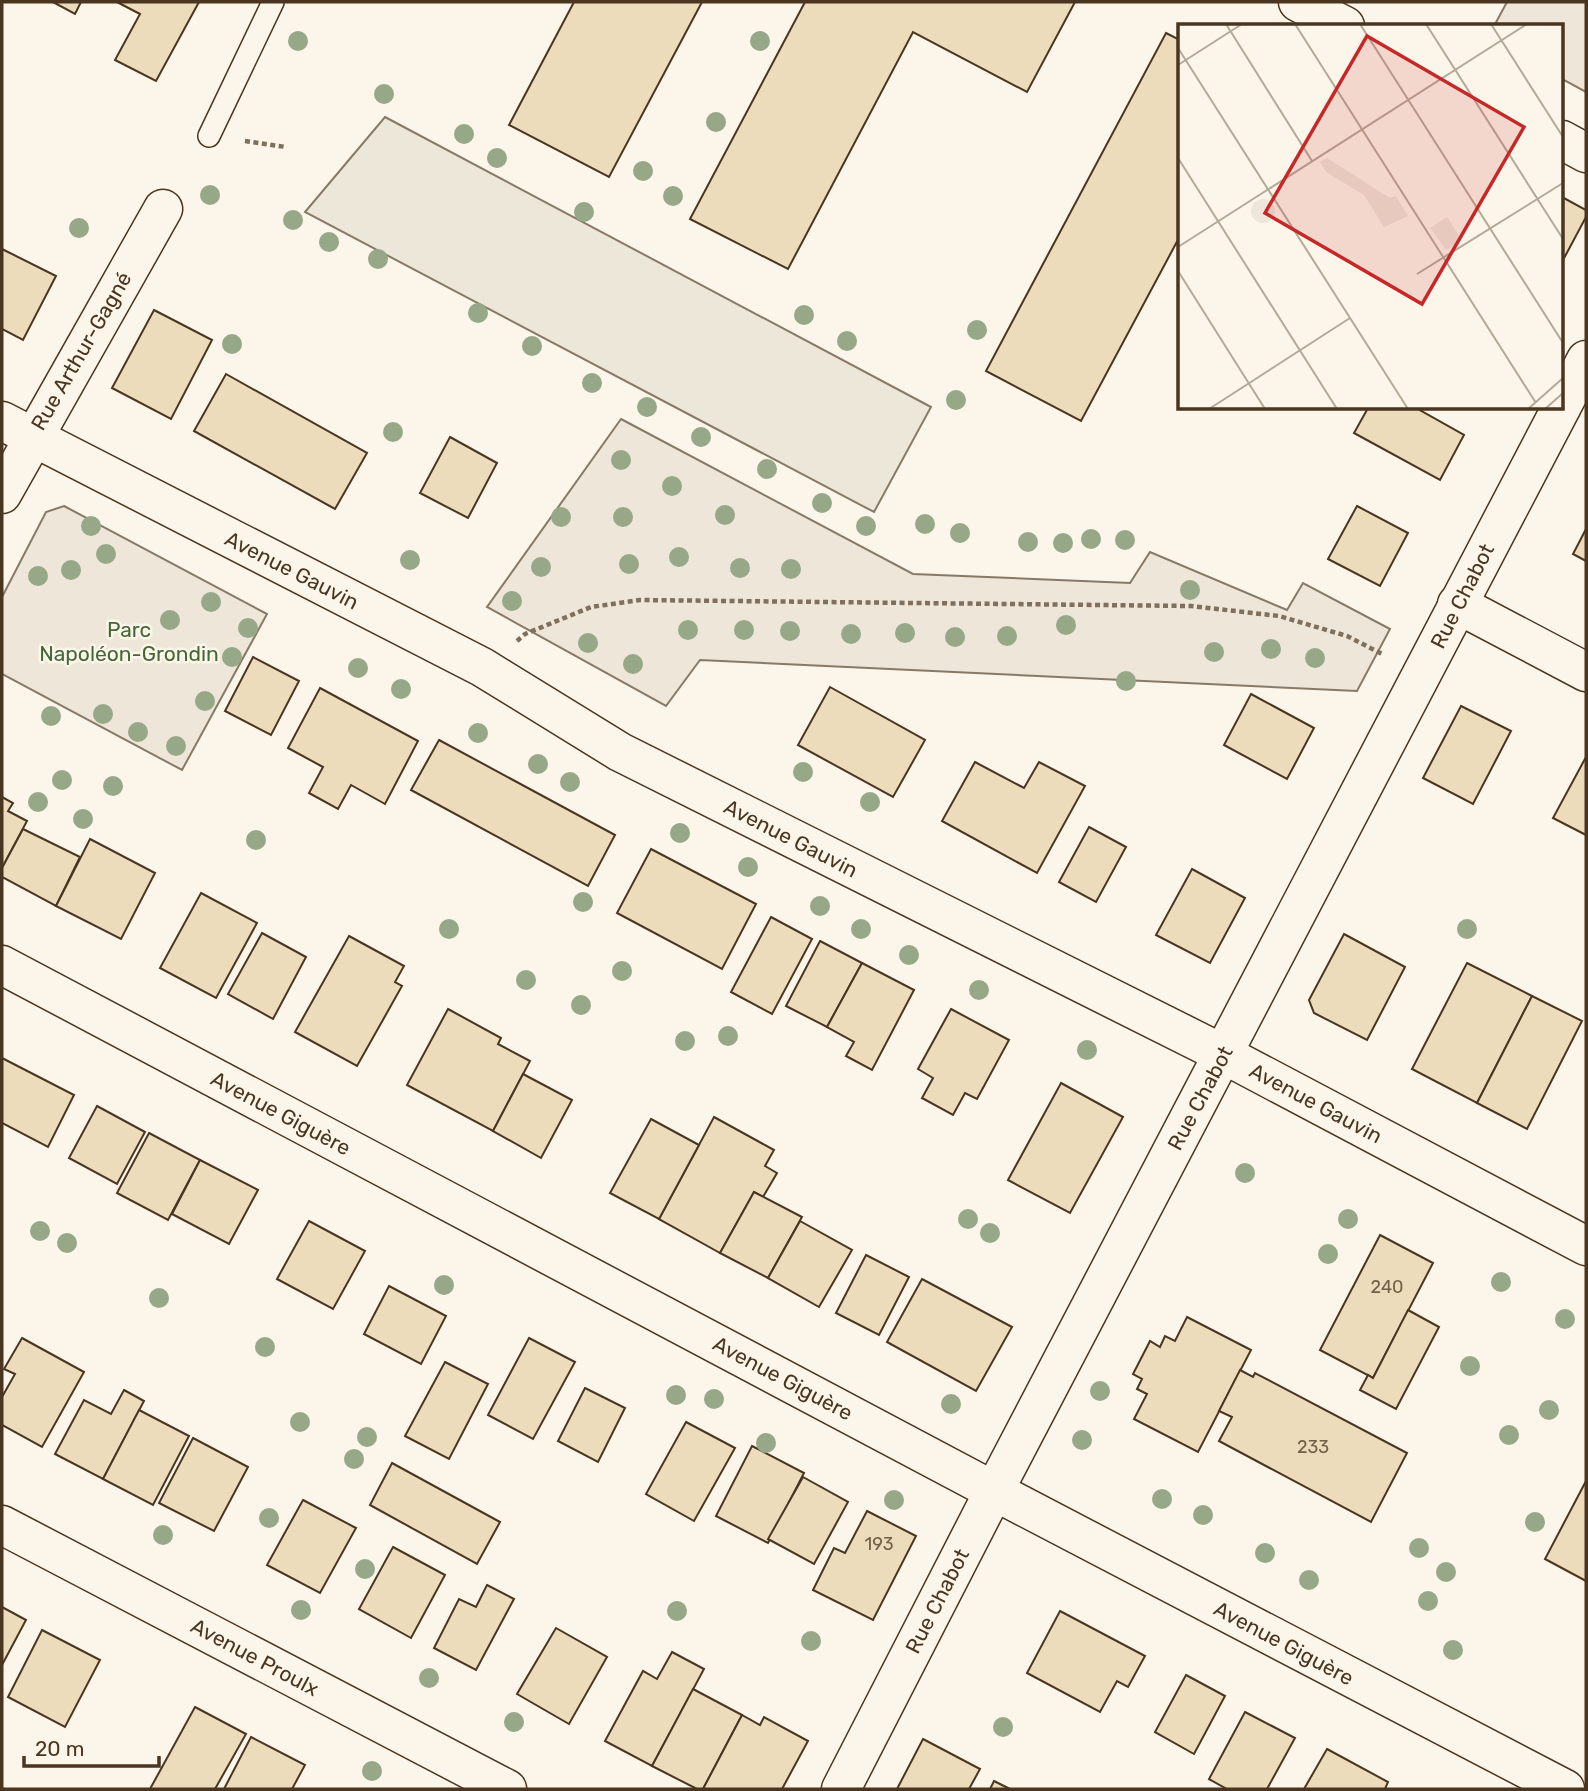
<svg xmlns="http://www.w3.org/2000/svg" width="1588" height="1791" viewBox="0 0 1588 1791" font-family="Rubik,sans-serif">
	<rect width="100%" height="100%" fill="#fbf6e9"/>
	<g fill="#ede6d9" stroke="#887966" stroke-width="2">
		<polygon points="1507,2 1586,2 1586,92 1562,79 1562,26 1494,26"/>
		<polygon points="621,419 913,574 1130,583 1150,552 1287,610 1303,583 1390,629 1357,691 700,660 666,706 487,607"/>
		<polygon points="64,506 267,614 182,770 2,674 2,597 46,512"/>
	</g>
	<polygon fill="#ede7d9" stroke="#887966" stroke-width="2" points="385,117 931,407 874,512 305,212"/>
	<g fill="#ecdcbc" stroke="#4a3520" stroke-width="2">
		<polygon points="53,2 81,2 75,14"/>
		<polygon points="117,2 199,2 156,81 115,60 140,14"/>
		<polygon points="574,2 702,2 609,177 509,125"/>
		<polygon points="805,2 1075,2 1027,92 913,32 788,269 690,219"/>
		<polygon points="1166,33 1180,40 1180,236 1081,421 986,371"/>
		<polygon points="1562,197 1586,210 1586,217 1562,262"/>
		<polygon points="2,249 56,276 23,340 2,329"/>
		<polygon points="154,310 212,340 171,419 112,388"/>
		<polygon points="226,374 367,453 335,509 194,431"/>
		<polygon points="1368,408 1419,408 1418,409 1464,435 1440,480 1354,433"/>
		<polygon points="450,437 497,463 468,518 420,493"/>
		<polygon points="1357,506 1408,533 1380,586 1328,559"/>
		<polygon points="1586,529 1586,561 1573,554"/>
		<polygon points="253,657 299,681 271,735 225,711"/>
		<polygon points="830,687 925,740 893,797 798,745"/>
		<polygon points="320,688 418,741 385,804 351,785 338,809 309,793 323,767 288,748"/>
		<polygon points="1251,694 1314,728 1287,779 1224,745"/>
		<polygon points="1461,706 1511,731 1473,804 1423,778"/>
		<polygon points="439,740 615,835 588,886 411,790"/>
		<polygon points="1586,757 1586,835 1553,818"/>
		<polygon points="975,762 1024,788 1039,762 1085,786 1037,873 942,821"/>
		<polygon points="2,797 13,803 8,811 27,821 2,868"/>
		<polygon points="1089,827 1126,847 1096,902 1059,882"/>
		<polygon points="23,829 80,857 56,906 2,877 2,868"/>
		<polygon points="90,839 155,873 121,939 56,906"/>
		<polygon points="651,849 756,904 722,969 617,913"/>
		<polygon points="1192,869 1245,898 1210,963 1156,935"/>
		<polygon points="201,893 257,923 216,998 160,968"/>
		<polygon points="771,917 812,939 772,1014 731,992"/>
		<polygon points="262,933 306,957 273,1019 228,994"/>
		<polygon points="1344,934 1405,967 1367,1040 1314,1013 1309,1000"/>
		<polygon points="349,936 404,966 395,982 402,986 357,1066 295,1032"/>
		<polygon points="820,941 862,963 827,1027 786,1006"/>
		<polygon points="862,963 914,990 872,1070 846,1056 854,1042 827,1027"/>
		<polygon points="1467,963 1532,996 1477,1103 1412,1069"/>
		<polygon points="1532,996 1582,1021 1527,1129 1477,1103"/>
		<polygon points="448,1009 501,1038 498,1044 530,1061 493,1131 407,1085"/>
		<polygon points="951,1009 1009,1040 977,1099 965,1093 953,1115 922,1098 933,1078 918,1069"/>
		<polygon points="2,1058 74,1095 48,1147 2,1123"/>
		<polygon points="523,1074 572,1100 541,1158 493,1131"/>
		<polygon points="1061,1083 1123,1117 1070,1213 1008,1180"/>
		<polygon points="97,1106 145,1132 117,1184 69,1158"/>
		<polygon points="714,1117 774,1150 765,1166 777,1173 763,1197 754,1192 720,1253 659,1219"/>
		<polygon points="651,1119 699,1145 659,1219 610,1193"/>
		<polygon points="149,1133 200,1160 168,1220 117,1193"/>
		<polygon points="200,1160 258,1190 229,1244 172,1214"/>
		<polygon points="754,1192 802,1217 768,1278 720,1253"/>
		<polygon points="309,1221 365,1251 333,1309 277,1279"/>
		<polygon points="800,1221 852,1250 819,1307 768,1278"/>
		<polygon points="1380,1235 1433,1263 1373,1378 1320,1350"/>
		<polygon points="866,1255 909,1277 879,1335 836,1313"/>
		<polygon points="922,1279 1012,1327 976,1391 887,1342"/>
		<polygon points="389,1286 446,1316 421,1364 364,1334"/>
		<polygon points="1408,1310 1439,1327 1396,1409 1360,1390 1368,1375 1373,1378"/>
		<polygon points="1187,1317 1251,1350 1198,1452 1134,1419 1147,1394 1137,1389 1142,1379 1133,1374 1150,1341 1160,1347 1165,1336 1175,1341"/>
		<polygon points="22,1338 84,1372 42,1447 2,1425 2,1397 15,1374 4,1369"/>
		<polygon points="529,1338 575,1362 533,1439 488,1415"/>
		<polygon points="445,1362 488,1384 449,1459 405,1436"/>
		<polygon points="1240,1370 1253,1377 1255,1373 1407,1453 1371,1522 1219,1441 1232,1417 1219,1411"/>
		<polygon points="585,1388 625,1408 598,1462 558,1441"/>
		<polygon points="124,1390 144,1401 103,1479 55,1454 84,1400 111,1414"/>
		<polygon points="139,1410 189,1436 153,1505 103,1479"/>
		<polygon points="686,1422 735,1448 694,1521 646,1494"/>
		<polygon points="193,1438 248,1467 214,1531 159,1503"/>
		<polygon points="752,1446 804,1473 768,1543 716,1516"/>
		<polygon points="392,1463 500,1522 477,1564 370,1505"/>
		<polygon points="803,1477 848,1502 814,1564 768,1539"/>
		<polygon points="1586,1481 1586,1581 1545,1559"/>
		<polygon points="303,1500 356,1528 320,1593 267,1565"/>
		<polygon points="867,1511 916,1536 873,1620 813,1590 834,1548 845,1553"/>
		<polygon points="393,1547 445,1575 411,1638 359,1609"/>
		<polygon points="487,1585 514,1599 476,1670 434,1648 459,1599 476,1607"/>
		<polygon points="2,1607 26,1620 2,1665"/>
		<polygon points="1060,1611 1145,1656 1128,1687 1117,1681 1100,1712 1027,1673"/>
		<polygon points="556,1628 607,1657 569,1724 517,1694"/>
		<polygon points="42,1630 100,1660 65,1727 8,1697"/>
		<polygon points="672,1652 704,1669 652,1766 605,1741 643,1671 657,1679"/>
		<polygon points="1186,1675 1225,1696 1194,1754 1155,1732"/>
		<polygon points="693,1689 742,1715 703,1789 697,1789 652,1766"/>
		<polygon points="195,1707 246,1734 215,1789 150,1789"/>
		<polygon points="1245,1712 1295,1738 1267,1789 1227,1789 1209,1779"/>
		<polygon points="742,1715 760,1725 764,1717 808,1741 782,1789 703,1789"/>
		<polygon points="251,1737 305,1765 292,1789 224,1789"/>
		<polygon points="923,1739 980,1769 969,1789 897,1789"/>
		<polygon points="1327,1749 1388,1782 1385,1789 1304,1789"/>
		<polygon points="994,1781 1010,1789 990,1789"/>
	</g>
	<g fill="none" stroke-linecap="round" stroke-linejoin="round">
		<defs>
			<polyline id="service" points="209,136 273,2"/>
			<g id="minor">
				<polyline points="1298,2 1345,26"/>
				<polyline points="1562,140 1586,153"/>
				<polyline points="2,421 482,667 620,752 1223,1054 1586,1246"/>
				<polyline points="2,494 163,209"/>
				<polyline points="1457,604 1586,672"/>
				<polyline points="2,965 994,1491 1565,1789"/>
				<polyline points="2,1525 507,1789"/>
			</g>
			<g id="tertiary">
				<polyline points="1562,406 1586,360"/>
				<polyline points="841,1789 994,1491 1561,408"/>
			</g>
		</defs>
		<use href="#service" stroke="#4a3520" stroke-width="24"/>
		<use href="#minor" stroke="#4a3520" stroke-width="41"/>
		<use href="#tertiary" stroke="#4a3520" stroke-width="41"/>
		<g stroke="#7f6f5c" stroke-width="4.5" stroke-dasharray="5 3.5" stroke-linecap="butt">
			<polyline points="245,141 286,147"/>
			<polyline points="517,641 525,634 591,607 640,600 1191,606 1279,616 1347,636 1384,655"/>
		</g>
		<use href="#service" stroke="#fbf6e9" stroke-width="21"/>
		<use href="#minor" stroke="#fbf6e9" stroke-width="38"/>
		<use href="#tertiary" stroke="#fbf6e9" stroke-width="38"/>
	</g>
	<g fill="#96a887">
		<circle cx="298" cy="41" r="10"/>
		<circle cx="760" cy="41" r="10"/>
		<circle cx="384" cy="94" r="10"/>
		<circle cx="716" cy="122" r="10"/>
		<circle cx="464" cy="134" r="10"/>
		<circle cx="497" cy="158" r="10"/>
		<circle cx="643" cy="171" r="10"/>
		<circle cx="210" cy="195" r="10"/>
		<circle cx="673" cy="196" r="10"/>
		<circle cx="584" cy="212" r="10"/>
		<circle cx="293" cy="220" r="10"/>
		<circle cx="79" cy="228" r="10"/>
		<circle cx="329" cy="242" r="10"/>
		<circle cx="378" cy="259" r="10"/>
		<circle cx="478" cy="313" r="10"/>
		<circle cx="804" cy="315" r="10"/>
		<circle cx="977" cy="330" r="10"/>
		<circle cx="847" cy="341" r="10"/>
		<circle cx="232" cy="344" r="10"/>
		<circle cx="532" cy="346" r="10"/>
		<circle cx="592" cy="383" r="10"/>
		<circle cx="956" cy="400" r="10"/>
		<circle cx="647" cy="407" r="10"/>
		<circle cx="393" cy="432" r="10"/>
		<circle cx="701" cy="437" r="10"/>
		<circle cx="621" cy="460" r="10"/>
		<circle cx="767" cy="469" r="10"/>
		<circle cx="672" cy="486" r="10"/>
		<circle cx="822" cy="503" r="10"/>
		<circle cx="725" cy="515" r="10"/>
		<circle cx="561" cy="517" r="10"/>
		<circle cx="623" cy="517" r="10"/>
		<circle cx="925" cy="524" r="10"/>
		<circle cx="91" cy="526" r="10"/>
		<circle cx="866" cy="526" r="10"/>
		<circle cx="960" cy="533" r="10"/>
		<circle cx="1091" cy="539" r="10"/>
		<circle cx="1125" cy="540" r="10"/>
		<circle cx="1028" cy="542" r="10"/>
		<circle cx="1063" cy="543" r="10"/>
		<circle cx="106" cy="554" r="10"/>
		<circle cx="679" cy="557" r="10"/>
		<circle cx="410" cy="560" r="10"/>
		<circle cx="629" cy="564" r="10"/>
		<circle cx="541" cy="567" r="10"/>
		<circle cx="740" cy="568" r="10"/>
		<circle cx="791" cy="569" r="10"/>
		<circle cx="71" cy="570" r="10"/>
		<circle cx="38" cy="576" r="10"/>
		<circle cx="1190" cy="590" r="10"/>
		<circle cx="512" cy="601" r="10"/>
		<circle cx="211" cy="602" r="10"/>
		<circle cx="170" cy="620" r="10"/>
		<circle cx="1066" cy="625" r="10"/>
		<circle cx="248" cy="628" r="10"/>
		<circle cx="688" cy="630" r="10"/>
		<circle cx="744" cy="630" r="10"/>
		<circle cx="790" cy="631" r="10"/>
		<circle cx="905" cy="633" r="10"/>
		<circle cx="851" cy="634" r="10"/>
		<circle cx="1007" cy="636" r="10"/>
		<circle cx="955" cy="637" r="10"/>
		<circle cx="588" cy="643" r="10"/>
		<circle cx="1271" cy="649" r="10"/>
		<circle cx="1214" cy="652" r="10"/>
		<circle cx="232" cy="657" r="10"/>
		<circle cx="1315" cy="658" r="10"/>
		<circle cx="633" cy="664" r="10"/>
		<circle cx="358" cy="668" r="10"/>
		<circle cx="1126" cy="681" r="10"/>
		<circle cx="401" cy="689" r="10"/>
		<circle cx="205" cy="701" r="10"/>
		<circle cx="103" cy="714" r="10"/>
		<circle cx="51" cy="716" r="10"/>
		<circle cx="138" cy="732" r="10"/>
		<circle cx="478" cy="733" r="10"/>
		<circle cx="176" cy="746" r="10"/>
		<circle cx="538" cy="764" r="10"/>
		<circle cx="803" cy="772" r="10"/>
		<circle cx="62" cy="780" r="10"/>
		<circle cx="570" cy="782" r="10"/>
		<circle cx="113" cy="786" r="10"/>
		<circle cx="38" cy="802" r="10"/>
		<circle cx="870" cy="802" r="10"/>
		<circle cx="83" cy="819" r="10"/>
		<circle cx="680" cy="833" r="10"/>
		<circle cx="256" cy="840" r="10"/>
		<circle cx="748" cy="867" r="10"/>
		<circle cx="583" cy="902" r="10"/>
		<circle cx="820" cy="906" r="10"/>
		<circle cx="449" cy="929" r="10"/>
		<circle cx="861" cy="929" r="10"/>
		<circle cx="1467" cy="929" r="10"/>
		<circle cx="909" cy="955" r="10"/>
		<circle cx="622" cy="971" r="10"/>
		<circle cx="526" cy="980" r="10"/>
		<circle cx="979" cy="990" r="10"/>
		<circle cx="581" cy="1005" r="10"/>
		<circle cx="728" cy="1036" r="10"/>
		<circle cx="685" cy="1041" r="10"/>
		<circle cx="1087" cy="1050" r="10"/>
		<circle cx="1245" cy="1173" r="10"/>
		<circle cx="968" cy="1219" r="10"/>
		<circle cx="1348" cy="1219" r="10"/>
		<circle cx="40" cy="1231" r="10"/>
		<circle cx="990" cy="1233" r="10"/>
		<circle cx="67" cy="1243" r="10"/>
		<circle cx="1328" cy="1254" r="10"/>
		<circle cx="1501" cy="1282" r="10"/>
		<circle cx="444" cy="1285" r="10"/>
		<circle cx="159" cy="1298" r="10"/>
		<circle cx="1565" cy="1319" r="10"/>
		<circle cx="265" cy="1347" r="10"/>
		<circle cx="1470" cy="1366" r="10"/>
		<circle cx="1100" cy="1391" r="10"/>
		<circle cx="676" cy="1395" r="10"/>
		<circle cx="714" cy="1399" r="10"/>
		<circle cx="951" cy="1404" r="10"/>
		<circle cx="1549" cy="1410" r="10"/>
		<circle cx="300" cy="1422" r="10"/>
		<circle cx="1509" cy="1435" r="10"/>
		<circle cx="367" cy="1437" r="10"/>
		<circle cx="1082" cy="1440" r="10"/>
		<circle cx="766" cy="1443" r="10"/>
		<circle cx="354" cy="1459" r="10"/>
		<circle cx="1162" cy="1499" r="10"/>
		<circle cx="894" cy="1500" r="10"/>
		<circle cx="1203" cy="1515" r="10"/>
		<circle cx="269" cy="1518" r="10"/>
		<circle cx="1535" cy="1522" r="10"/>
		<circle cx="163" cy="1535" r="10"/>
		<circle cx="1419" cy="1548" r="10"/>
		<circle cx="1265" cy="1553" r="10"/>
		<circle cx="365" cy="1569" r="10"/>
		<circle cx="1446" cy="1572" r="10"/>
		<circle cx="1309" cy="1580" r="10"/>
		<circle cx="1428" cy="1601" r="10"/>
		<circle cx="301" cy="1610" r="10"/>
		<circle cx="677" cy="1611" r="10"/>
		<circle cx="811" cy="1641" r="10"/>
		<circle cx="1453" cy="1650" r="10"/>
		<circle cx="429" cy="1678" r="10"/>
		<circle cx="514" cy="1722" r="10"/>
		<circle cx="1003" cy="1727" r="10"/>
		<circle cx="372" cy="1771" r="10"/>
	</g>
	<g text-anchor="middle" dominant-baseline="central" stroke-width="5" stroke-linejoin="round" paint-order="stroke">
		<g font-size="18" fill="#725f47">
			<text x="1387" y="1287">240</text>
			<text x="1313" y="1447">233</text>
			<text x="879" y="1544">193</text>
		</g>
		<g font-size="21" fill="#4a3520" stroke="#fbf6e9">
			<text transform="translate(81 351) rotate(-60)">Rue Arthur-Gagné</text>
			<text transform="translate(292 570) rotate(27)">Avenue Gauvin</text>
			<text transform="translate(1462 596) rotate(-63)">Rue Chabot</text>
			<text transform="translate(791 838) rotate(27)">Avenue Gauvin</text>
			<text transform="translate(1200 1098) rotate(-62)">Rue Chabot</text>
			<text transform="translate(1316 1103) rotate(28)">Avenue Gauvin</text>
			<text transform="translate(281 1113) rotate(28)">Avenue Giguère</text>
			<text transform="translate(783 1378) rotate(28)">Avenue Giguère</text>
			<text transform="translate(937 1601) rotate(-63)">Rue Chabot</text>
			<text transform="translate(1284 1643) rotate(28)">Avenue Giguère</text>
			<text transform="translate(255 1657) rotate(28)">Avenue Proulx</text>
		</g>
		<g font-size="21" fill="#436837" stroke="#fbf6e9">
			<text x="129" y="629">Parc<tspan x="129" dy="24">Napoléon-Grondin</tspan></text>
		</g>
	</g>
	<g transform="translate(1178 24)">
		<rect width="385" height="385" fill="#fbf6e9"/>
		<path d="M149 134 212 174 218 172 230 192 206 203 186 171 148 148 142 138ZM73 187a12 12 0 1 1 24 0a12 12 0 1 1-24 0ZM269 193 284 216 268 226 252 204Z" fill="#ede6d9"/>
		<path fill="none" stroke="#b4a999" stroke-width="2" d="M48 0 134 137M117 0 358 379M182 0 385 319M248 0 385 215M313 0 385 113M0 24 230 385M0 41 64 0M0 134 159 385M0 223 349 0M0 247 87 385M239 250 385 159M31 385 172 294M350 385 385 354M367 385 385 369"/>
		<path fill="#c62828" fill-opacity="0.15" stroke="#c62828" stroke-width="3.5" d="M189 12 346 103 244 280 87 189Z"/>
		<rect width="385" height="385" fill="none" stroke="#4a3520" stroke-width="3.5"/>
	</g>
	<rect width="1588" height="1791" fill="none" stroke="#4a3520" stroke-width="7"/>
	<path d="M24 1756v10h135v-10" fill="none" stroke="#4a3520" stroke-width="3.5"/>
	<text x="35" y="1756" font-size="21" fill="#4a3520" stroke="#fbf6e9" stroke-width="5" paint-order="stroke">20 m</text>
</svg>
